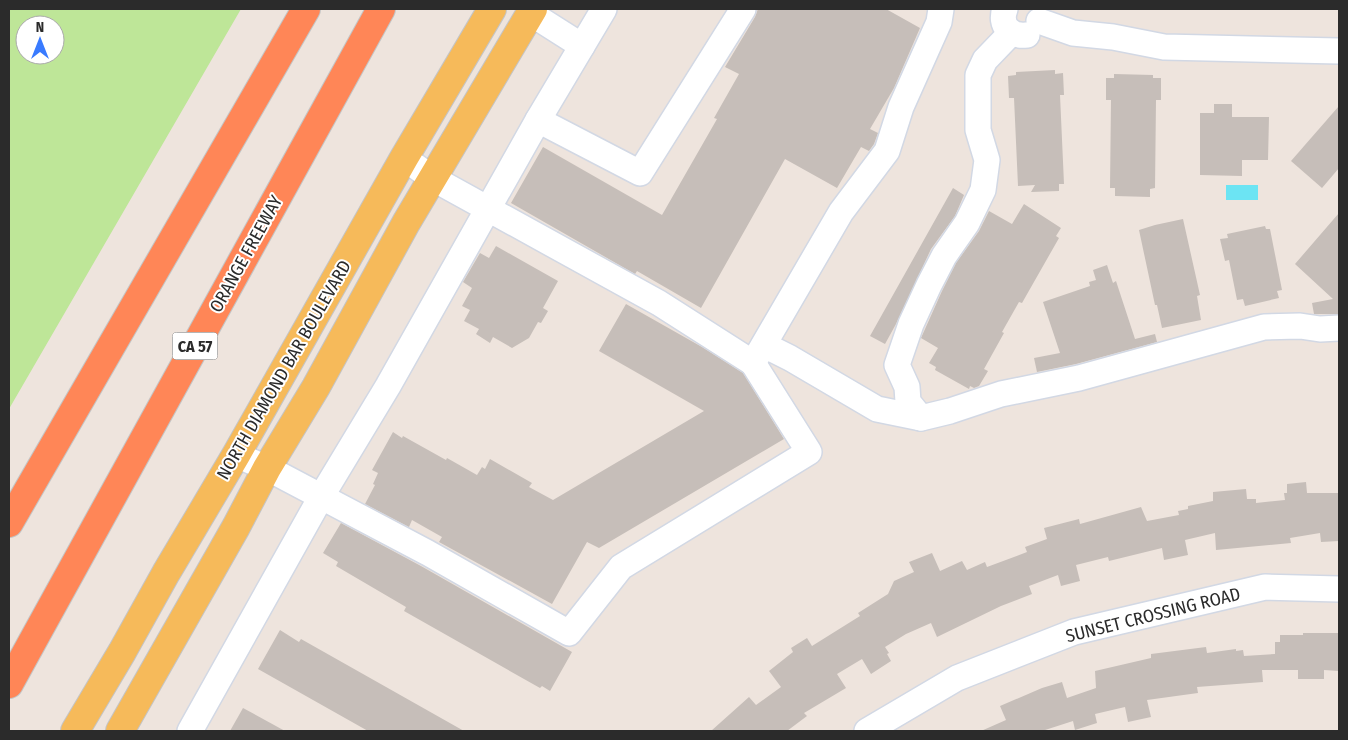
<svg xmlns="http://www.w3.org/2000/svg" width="1348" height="740" viewBox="0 0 1348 740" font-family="'Fira Sans Condensed',sans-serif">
	<rect width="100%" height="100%" fill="#eee4dd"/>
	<path fill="#bee698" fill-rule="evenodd" d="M9 9H241L9 409ZM25 25H55V55H25Z"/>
	<rect fill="#6ce4f3" x="1226" y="185" width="32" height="15"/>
	<g fill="#c6beb9">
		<polygon points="758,9 886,9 920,28 894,88 870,129 878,133 874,144 869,151 861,147 837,188 785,159 701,308 637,271 635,274 511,203 543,147 662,215 717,119 714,118 739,74 725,67 755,17"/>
		<polygon points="1055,70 1055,74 1063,73 1064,95 1060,95 1064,184 1059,184 1059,191 1031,192 1035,185 1018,186 1014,98 1009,98 1008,76 1016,75 1016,72"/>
		<polygon points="1114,74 1153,75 1153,78 1161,78 1161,100 1156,100 1155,188 1150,189 1150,197 1115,196 1115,188 1110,188 1111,100 1106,100 1106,78 1114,78"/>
		<polygon points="1214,104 1232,104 1232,117 1269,117 1268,160 1242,160 1242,176 1200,175 1200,113 1214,113"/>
		<polygon points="1339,106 1339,168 1322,188 1291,161"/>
		<polygon points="953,188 964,195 955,216 931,249 896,324 885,344 870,336"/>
		<polygon points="1024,204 1061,228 1056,236 1059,238 1022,303 1019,302 1002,332 1004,333 984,369 988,371 979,386 974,388 970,386 969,389 935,370 936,367 929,363 938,348 921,338 942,291 956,263 979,231 989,211 1012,224"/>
		<polygon points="1339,213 1339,314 1314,314 1312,303 1333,299 1295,264"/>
		<polygon points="1183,219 1200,295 1197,296 1201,320 1162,328 1157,305 1155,305 1139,230 1155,225"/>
		<polygon points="1265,226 1266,229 1270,229 1282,290 1277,291 1279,298 1245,306 1243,299 1237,300 1229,260 1225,261 1220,239 1228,238 1227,234"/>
		<polygon points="496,246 558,281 543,308 548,311 541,323 538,322 529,338 512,348 493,337 490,343 476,334 479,329 464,321 470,310 462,306 472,288 463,282 480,253 489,258"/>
		<polygon points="1107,265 1113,283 1116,281 1135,339 1155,334 1157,342 1076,364 1037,372 1034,358 1060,353 1043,302 1090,286 1089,282 1096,280 1093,270"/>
		<polygon points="626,304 702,347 743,373 784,439 599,548 587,542 552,604 439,542 442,537 412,520 409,527 365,504 375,485 373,484 378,473 372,470 393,432 402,438 403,436 446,460 447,458 477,475 482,467 485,469 490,459 532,483 529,487 553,500 704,411 599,351"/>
		<polygon points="1306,482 1307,493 1339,493 1339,541 1321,542 1320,533 1290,538 1291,543 1216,550 1215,533 1185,540 1188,555 1164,560 1162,548 1109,561 1108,557 1076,565 1080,581 1061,586 1058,575 1029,586 1032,594 1001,606 937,637 931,623 906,634 885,647 889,653 887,654 891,661 871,674 862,659 837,674 846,688 804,713 807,716 787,731 711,731 749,697 756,705 781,687 769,671 793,652 791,648 807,638 812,646 860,616 858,613 888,594 894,581 914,572 909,562 932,553 940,571 962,561 967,570 985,562 987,567 1027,552 1025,547 1047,539 1044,528 1079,519 1080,524 1141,507 1147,521 1179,515 1178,511 1188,509 1188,506 1213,501 1213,492 1246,489 1247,499 1256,499 1256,503 1285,500 1284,493 1287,493 1287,484"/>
		<polygon points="341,523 421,566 572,652 550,691 542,686 540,688 404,611 406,607 336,566 338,562 323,553"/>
		<polygon points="280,630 299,642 301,639 464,731 368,731 258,669"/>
		<polygon points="1303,633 1339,633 1339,671 1324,670 1324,679 1298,679 1298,670 1262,670 1263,682 1197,687 1198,693 1147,700 1151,717 1128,722 1125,707 1095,714 1097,723 1075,730 1073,721 1042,731 981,731 1006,720 1000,706 1042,688 1062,682 1067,698 1096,688 1095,671 1151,658 1151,654 1206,647 1207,653 1236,649 1236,651 1243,650 1244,656 1275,654 1275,642 1280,642 1280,635 1303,635"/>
		<polygon points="243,708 285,731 230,731"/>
	</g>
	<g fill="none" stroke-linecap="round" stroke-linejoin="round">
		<defs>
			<g id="minor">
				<path d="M1005 9C999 25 1010 37 1027 35"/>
				<polyline points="530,13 582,46"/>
				<polyline points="1039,21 1073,33 1113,37 1164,47 1339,51"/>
				<polyline points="538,120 640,173 743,9"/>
				<polyline points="404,158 432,178 659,303 753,363 841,212 887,151 901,107 939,22 941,9"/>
				<polyline points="764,345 790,358 877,409 921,418 950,411 1001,394 1079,378 1264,327 1300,326 1320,329 1339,328"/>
				<polyline points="921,418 908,402 907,387 897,365 911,324 929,285 944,256 967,223 983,190 987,160 978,130 978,75 985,60 1011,33"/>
				<polyline points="236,455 267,468 428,553 569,633 621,567 809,452 753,363"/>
				<polyline points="190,731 321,497 388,386 538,120 604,9"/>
				<polyline points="867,731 957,678 1074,632 1265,587 1339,589"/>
			</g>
			<g id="major">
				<polyline points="75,731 122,652 166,573 236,455 404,158 492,9"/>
				<polyline points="120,731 236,527 267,468 316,387 406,223 533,9"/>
			</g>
			<g id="highway">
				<polyline points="9,523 306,9"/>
				<polyline points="9,684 381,9"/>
			</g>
		</defs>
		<use href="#minor" stroke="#d2d8e4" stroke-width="28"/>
		<use href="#major" stroke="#c4c4c4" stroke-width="30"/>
		<use href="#highway" stroke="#c4c4c4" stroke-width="30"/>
		<use href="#minor" stroke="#fff" stroke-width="25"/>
		<use href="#major" stroke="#f6ba5a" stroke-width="28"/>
		<use href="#highway" stroke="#ff8657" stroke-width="28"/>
	</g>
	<g text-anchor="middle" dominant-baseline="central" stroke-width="4" stroke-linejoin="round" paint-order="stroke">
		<rect fill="#fff" stroke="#6b6b6b" stroke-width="1" x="172.5" y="332.5" width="45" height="27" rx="4"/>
		<g font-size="16" font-weight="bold" fill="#2b2b2b">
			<text x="195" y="346">CA 57</text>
		</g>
		<g font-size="18" fill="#2b2b2b" stroke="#fff">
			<text transform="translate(246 254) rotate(-61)">ORANGE FREEWAY</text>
			<text transform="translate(284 370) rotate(-60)">NORTH DIAMOND BAR BOULEVARD</text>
			<text transform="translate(1153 615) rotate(-14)">SUNSET CROSSING ROAD</text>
		</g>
	</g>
	<rect width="1348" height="740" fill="none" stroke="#2b2b2b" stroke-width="20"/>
	<g transform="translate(40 40)"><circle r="24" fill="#ffffff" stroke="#aaaaaa"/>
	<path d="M0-4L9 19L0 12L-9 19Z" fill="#397bff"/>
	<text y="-8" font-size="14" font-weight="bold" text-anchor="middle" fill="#2b2b2b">N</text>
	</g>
</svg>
